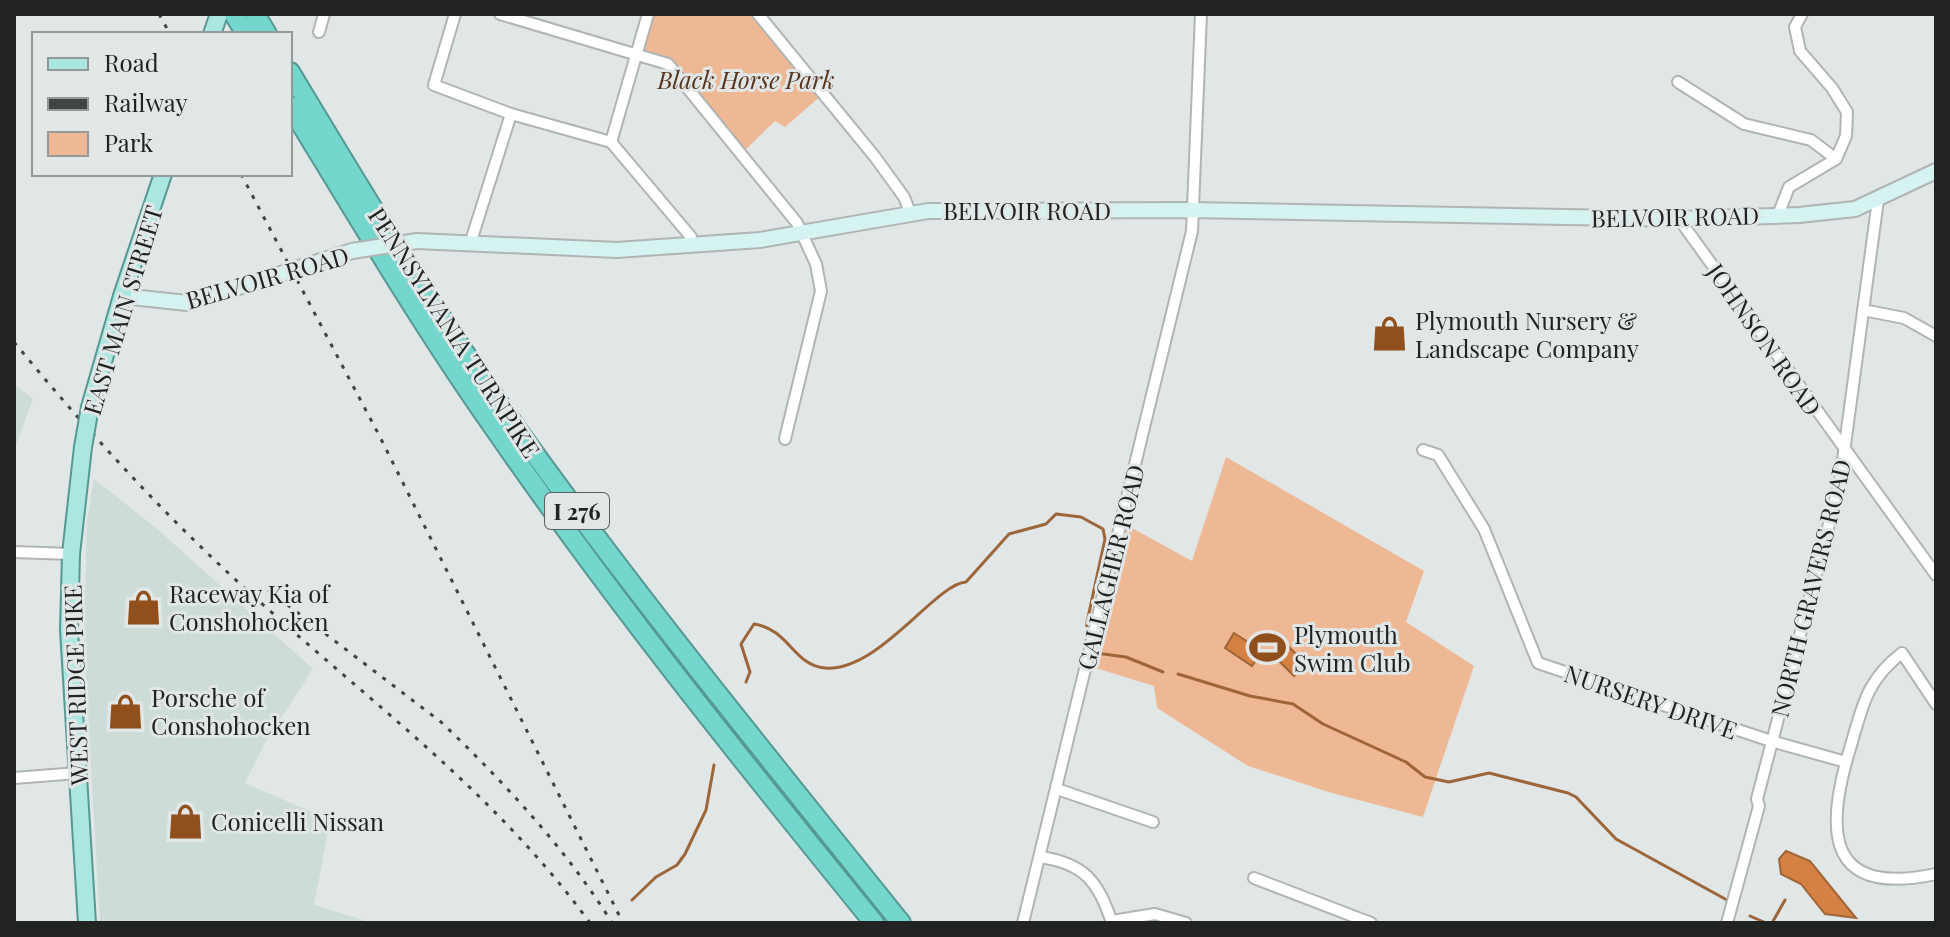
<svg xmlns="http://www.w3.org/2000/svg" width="1950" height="937" viewBox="0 0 1950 937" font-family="'Playfair Display',serif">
	<rect width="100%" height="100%" fill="#e1e6e6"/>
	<g fill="#cddbd9">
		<polygon points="14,384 33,399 14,450"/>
		<polygon points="94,479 156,528 313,669 266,741 245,783 330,820 314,905 373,923 100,923 84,645 87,521"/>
	</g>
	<g fill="#efb894">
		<polygon points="648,14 758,14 823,94 785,127 775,121 741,154 668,64 637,55"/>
		<polygon points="1226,457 1424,571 1406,622 1474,666 1423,817 1332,793 1248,766 1157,708 1154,686 1086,665 1121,522 1192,561"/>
	</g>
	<g fill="#d48143" stroke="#9e6539" stroke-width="2">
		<polygon points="1234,633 1262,651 1252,666 1225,648"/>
		<polygon points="1283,641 1306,664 1294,676 1271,653"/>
		<polygon points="1786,851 1810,861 1856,918 1825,914 1801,884 1781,874 1779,859"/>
	</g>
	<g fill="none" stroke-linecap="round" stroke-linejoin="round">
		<g stroke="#9e6539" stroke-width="3">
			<polyline points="1096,653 1126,657 1163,672"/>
			<polyline points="1178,674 1250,696 1293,704 1323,724 1406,762 1425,777 1449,782 1489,773 1568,793 1576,797 1616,839 1727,900"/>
			<path d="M746 682 750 672 741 644 754 624C789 629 794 666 825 668 879 672 935 584 966 582L1009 534 1046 524 1056 514 1081 517 1103 529 1105 539 1087 622 1086 648"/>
			<polyline points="632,900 656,877 677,865 685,854 706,810 714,765"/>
			<polyline points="1750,916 1766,923"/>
			<polyline points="1772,923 1785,900"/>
		</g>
		<defs>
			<g id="street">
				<polyline points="455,14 434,85 511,114 611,142 691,237 692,245"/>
				<polyline points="500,14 668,64 797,223 816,264 821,291 785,439"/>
				<polyline points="758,14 875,157 904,197 910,212"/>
				<polyline points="319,32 324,14"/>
				<polyline points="1678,82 1744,124 1811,140 1836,159"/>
				<polyline points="611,142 648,14"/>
				<polyline points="1778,215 1789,187 1836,159 1846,136 1847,112 1832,88 1800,51 1795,27 1802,14"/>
				<polyline points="1679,219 1936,575"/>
				<polyline points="471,241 511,114"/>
				<polyline points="1863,310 1904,318 1936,336"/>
				<polyline points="1423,450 1438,455 1484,529 1538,663 1771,741 1846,762"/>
				<polyline points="14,552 71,554"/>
				<path d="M1936 704 1902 653C1865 681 1862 709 1849 752 1824 835 1829 897 1936 874"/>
				<polyline points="14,778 78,773"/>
				<polyline points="1057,789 1153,822"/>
				<path d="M1040 857C1084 863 1099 882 1112 923"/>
				<polyline points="1254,878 1371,923"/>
				<polyline points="1112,921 1155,914 1186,923"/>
				<polyline points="1023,923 1192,231 1201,14"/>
				<polyline points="1727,923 1759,806 1757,799 1840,482 1878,200"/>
			</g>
			<g id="secondary">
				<polyline points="417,241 617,250 760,240 928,211 1191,210 1679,219 1799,215 1855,209 1936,171"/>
				<polyline points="299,268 352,251"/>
				<polyline points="122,296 187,303 271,277"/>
			</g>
			<g id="primary">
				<polyline points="212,34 219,14"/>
				<polyline points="90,407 122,296 163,174"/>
				<polyline points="83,447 71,554 69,630 87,923"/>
			</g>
			<g id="highway">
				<polyline points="234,14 246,34"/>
				<polyline points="255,14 267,34"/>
				<path d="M290 72C367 200 444 328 532 450 649 612 776 767 901 923"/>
				<path d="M290 106C356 214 421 324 494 428 612 599 743 762 874 923"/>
			</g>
		</defs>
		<use href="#street" stroke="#b0b5b4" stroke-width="14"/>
		<use href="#secondary" stroke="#b0b5b4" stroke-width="18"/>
		<use href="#primary" stroke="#569892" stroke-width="20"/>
		<use href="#highway" stroke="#569892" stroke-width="22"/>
		<use href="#street" stroke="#fff" stroke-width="10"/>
		<use href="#secondary" stroke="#d5f3f0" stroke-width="14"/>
		<use href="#primary" stroke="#abe7e1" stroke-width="16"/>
		<use href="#highway" stroke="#73d7cd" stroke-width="18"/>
		<g stroke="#424444" stroke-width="3" stroke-dasharray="4 8" stroke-linecap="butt">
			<polyline points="159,14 170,34"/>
			<polyline points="241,174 380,437 623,923"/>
			<path d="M14 342C93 438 176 528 269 610 383 712 499 798 590 923"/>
			<path d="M268 590 441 722C502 780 568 851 612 923"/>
		</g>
		<defs>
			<g id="secondary-bridge">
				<polyline points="352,251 417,241"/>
				<polyline points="271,277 299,268"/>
			</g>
			<polyline id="primary-bridge" points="83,447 90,407"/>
		</defs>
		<use href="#secondary-bridge" stroke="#b0b5b4" stroke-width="18" stroke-linecap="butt"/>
		<use href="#primary-bridge" stroke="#569892" stroke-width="20" stroke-linecap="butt"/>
		<use href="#secondary-bridge" stroke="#d5f3f0" stroke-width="14"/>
		<use href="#primary-bridge" stroke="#abe7e1" stroke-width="16"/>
	</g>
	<defs>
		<symbol id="shop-bare" viewBox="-9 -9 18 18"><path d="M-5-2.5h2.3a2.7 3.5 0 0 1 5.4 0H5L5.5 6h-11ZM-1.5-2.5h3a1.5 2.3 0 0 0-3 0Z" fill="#904f1b" stroke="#e1e6e6" stroke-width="2.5" paint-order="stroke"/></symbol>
		<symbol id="stadium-bare" viewBox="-9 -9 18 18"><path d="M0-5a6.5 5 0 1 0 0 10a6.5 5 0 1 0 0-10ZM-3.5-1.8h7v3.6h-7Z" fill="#904f1b" stroke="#e1e6e6" stroke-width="2.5" paint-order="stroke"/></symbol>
	</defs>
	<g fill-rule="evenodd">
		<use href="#shop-bare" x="1364" y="308" width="51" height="51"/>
		<use href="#shop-bare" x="118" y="582" width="51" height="51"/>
		<use href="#stadium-bare" x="1242" y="622" width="51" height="51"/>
		<use href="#shop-bare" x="100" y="686" width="51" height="51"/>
		<use href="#shop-bare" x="160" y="796" width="51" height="51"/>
	</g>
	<g text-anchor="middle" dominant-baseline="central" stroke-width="6" stroke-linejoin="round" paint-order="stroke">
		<rect fill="#e1e6e6" stroke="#5b5e5e" stroke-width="2" x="545" y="493" width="64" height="36" rx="6"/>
		<g font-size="22" font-weight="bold" fill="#212323">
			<text x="577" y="511">I 276</text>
		</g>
		<g font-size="24" font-style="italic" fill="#58351c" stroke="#e1e6e6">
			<text x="746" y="79">Black Horse Park</text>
		</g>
		<g font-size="24" fill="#212323" stroke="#e1e6e6">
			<text x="1027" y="210">BELVOIR ROAD</text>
			<text transform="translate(1675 216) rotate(-1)">BELVOIR ROAD</text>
			<text transform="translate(267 277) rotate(-16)">BELVOIR ROAD</text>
			<text transform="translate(122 310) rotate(-73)">EAST MAIN STREET</text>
			<text transform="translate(455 332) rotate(57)">PENNSYLVANIA TURNPIKE</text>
			<text transform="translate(1765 339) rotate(55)">JOHNSON ROAD</text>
			<text transform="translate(1110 567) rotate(-76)">GALLAGHER ROAD</text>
			<text transform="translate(1810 588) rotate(-76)">NORTH GRAVERS ROAD</text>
			<text transform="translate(75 685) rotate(-92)">WEST RIDGE PIKE</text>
			<text transform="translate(1651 701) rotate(19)">NURSERY DRIVE</text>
		</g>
		<g font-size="24" fill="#212323" stroke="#e1e6e6" text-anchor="start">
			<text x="1415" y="320">Plymouth Nursery &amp;<tspan x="1415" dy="28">Landscape Company</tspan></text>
			<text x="169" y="593">Raceway Kia of<tspan x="169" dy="28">Conshohocken</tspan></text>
			<text x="1294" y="634">Plymouth<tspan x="1294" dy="28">Swim Club</tspan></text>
			<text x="151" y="697">Porsche of<tspan x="151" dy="28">Conshohocken</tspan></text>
			<text x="211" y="821">Conicelli Nissan</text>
		</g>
	</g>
	<rect width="1950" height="937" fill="none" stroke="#212323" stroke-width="32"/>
	<rect x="32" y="32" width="260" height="144" fill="#e1e6e6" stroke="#949898" stroke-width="2"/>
	<rect x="48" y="58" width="40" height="12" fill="#abe7e1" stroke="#949898" stroke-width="2"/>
	<text x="104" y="72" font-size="24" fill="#212323">Road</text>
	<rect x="48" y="98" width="40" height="12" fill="#424444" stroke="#949898" stroke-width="2"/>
	<text x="104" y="112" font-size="24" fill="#212323">Railway</text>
	<rect x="48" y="132" width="40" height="24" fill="#efb894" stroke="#949898" stroke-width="2"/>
	<text x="104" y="152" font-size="24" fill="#212323">Park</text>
</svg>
